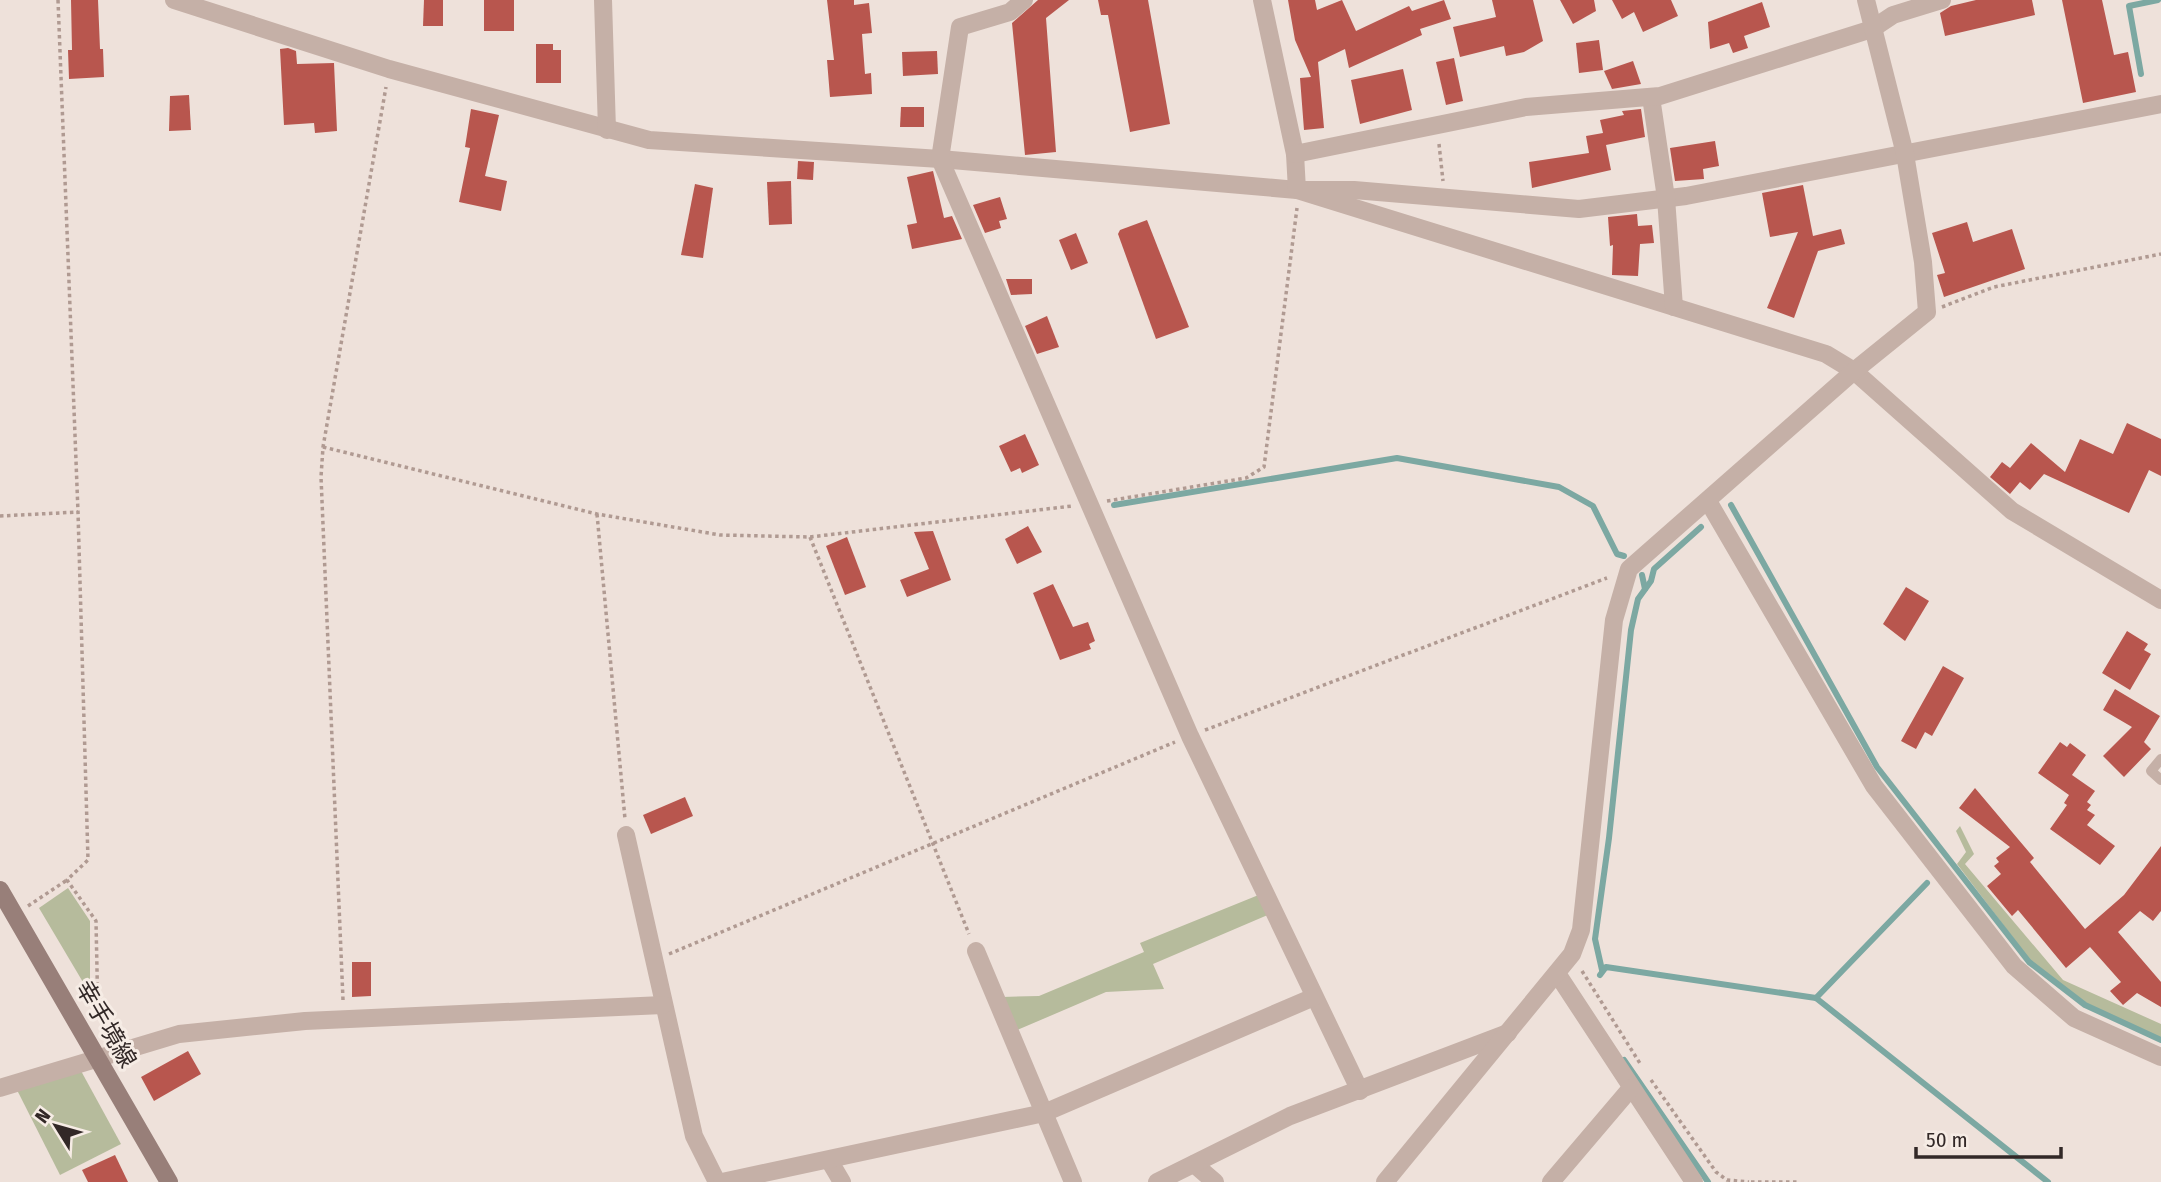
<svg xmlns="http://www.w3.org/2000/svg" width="2161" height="1182" viewBox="0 0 2161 1182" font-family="'Fira Sans Condensed','Noto Sans JP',sans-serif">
	<rect width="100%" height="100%" fill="#eee1da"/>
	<g fill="#b6bb9c">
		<polygon points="1960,826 1974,854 1965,864 2063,980 2161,1024 2161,1039 2086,1003 2030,960 1957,864 1966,852 1956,831"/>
		<polygon points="68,888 90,921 90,994 39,908"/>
		<polygon points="1261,894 1270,914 1153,964 1164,989 1106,992 1015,1031 1002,997 1039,996 1144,952 1140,943"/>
		<polygon points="80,1069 121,1144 60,1175 16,1088"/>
	</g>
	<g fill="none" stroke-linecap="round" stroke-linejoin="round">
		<g stroke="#7ca8a2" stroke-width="6">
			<polyline points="2141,74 2129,6 2158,0"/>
			<polyline points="1114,505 1397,458 1559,487 1593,506 1617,554 1624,556"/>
			<polyline points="1731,505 1877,767 2029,962 2085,1005 2161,1040"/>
			<polyline points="1642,575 1645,589"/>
			<polyline points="1602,970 1595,939 1609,838 1631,630 1638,599 1651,581 1654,569 1701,527"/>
			<polyline points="1600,975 1606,967 1816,998 2048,1182"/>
			<polyline points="1816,998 1927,883"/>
			<polyline points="1624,1060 1708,1182"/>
		</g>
	</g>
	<g fill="#b8564e">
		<polygon points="71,0 98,0 100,49 103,49 104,77 69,79 68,50 72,50"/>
		<polygon points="424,0 443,0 443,26 423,26"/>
		<rect x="484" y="0" width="30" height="31"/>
		<polygon points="827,0 854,0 854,5 869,3 872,33 862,34 865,74 871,73 872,94 830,97 827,60 834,60"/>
		<polygon points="1038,0 1069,0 1046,18 1056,152 1025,155 1012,23"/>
		<polygon points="1098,0 1148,0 1170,124 1130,132 1108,15 1101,15"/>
		<polygon points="1288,0 1315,0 1317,10 1342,0 1356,31 1409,6 1412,11 1444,0 1451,19 1420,29 1422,35 1349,68 1345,49 1318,62 1324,128 1304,130 1300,78 1311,77 1295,40"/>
		<polygon points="1492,0 1533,0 1543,41 1524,52 1506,56 1504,46 1460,57 1453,27 1496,17"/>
		<polygon points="1560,0 1594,0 1596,11 1573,24"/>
		<polygon points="1612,0 1671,0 1678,16 1643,32 1634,12 1622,19"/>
		<polygon points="1976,0 2032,0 2035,15 1945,36 1940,13 1951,6"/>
		<polygon points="2062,0 2102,0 2114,55 2128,52 2136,92 2083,103"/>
		<polygon points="1762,2 1770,27 1744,36 1748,48 1733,53 1729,43 1710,49 1708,22"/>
		<polygon points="1599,40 1603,70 1579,73 1576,43"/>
		<polygon points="536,44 553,44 553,50 561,50 561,83 536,83"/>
		<polygon points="288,48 296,51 297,64 334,63 337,131 315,133 314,123 284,125 280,49"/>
		<polygon points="937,51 938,74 903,76 902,52"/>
		<polygon points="1454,58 1463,101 1446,105 1436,62"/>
		<polygon points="1633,61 1641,84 1612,89 1604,71"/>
		<polygon points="1403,69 1412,110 1360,124 1351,80"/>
		<polygon points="189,95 191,130 169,131 170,96"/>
		<polygon points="901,107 924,107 924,127 900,127"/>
		<polygon points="471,109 499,115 485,176 507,181 501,211 459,202 470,148 465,147"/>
		<polygon points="1641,109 1645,137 1606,145 1611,170 1532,188 1529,162 1589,153 1586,136 1603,133 1600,120 1624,115 1622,111"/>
		<polygon points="1715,141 1719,166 1703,169 1704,179 1675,181 1670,148"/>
		<polygon points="798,161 814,162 813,180 797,179"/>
		<polygon points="933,171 944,218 952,216 962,239 912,249 907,225 917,223 907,177"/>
		<polygon points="791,181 792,224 769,225 767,182"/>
		<polygon points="695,184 713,188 703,258 681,255"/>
		<polygon points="1803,185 1813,236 1841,229 1845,244 1818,251 1794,318 1767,308 1798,232 1770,237 1762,193"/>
		<polygon points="1000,197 1007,219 999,221 1001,228 985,233 973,205"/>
		<polygon points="1637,214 1638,226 1652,225 1654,243 1640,244 1638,276 1612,275 1613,245 1610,246 1608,217"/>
		<polygon points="1147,220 1189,327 1156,339 1118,234 1120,230"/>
		<polygon points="1967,222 1973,242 2012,229 2025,269 1944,297 1937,275 1945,273 1932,233"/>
		<polygon points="1076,233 1088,263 1071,270 1059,240"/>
		<polygon points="1006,279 1032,279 1032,294 1011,295"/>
		<polygon points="1047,316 1059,347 1037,354 1025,326"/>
		<polygon points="2127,423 2161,439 2161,476 2149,470 2129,513 2044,474 2030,490 2020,482 2010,494 1990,477 2002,462 2010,468 2031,443 2065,472 2080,439 2113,454"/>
		<polygon points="1025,434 1039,465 1022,473 1020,468 1011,472 999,446"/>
		<polygon points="1028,526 1042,552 1017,564 1005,539"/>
		<polygon points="933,531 951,580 907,597 900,580 929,569 914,532"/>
		<polygon points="847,537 866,587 845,595 826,546"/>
		<polygon points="1053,584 1073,627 1088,622 1095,641 1089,644 1091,649 1060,660 1033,593"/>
		<polygon points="1906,587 1929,601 1905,641 1883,624"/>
		<polygon points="2127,631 2148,644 2144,650 2151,654 2130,690 2102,673"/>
		<polygon points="1943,666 1964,678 1932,736 1925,732 1916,749 1901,741"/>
		<polygon points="2115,689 2160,716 2144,742 2151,749 2124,777 2103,756 2132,727 2103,710"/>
		<polygon points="2060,742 2067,747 2070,743 2086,755 2072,775 2095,791 2087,802 2091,805 2087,810 2095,815 2087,825 2115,846 2100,865 2050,829 2067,805 2064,803 2069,795 2038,773"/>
		<polygon points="1975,788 2034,858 2030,862 2085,929 2124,895 2161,846 2161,911 2153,921 2140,911 2118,932 2161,982 2161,1007 2137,993 2123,1005 2110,991 2121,982 2090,947 2066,968 2018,910 2012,916 1987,886 2001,874 1994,866 1999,862 1996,858 2010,847 1959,808"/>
		<polygon points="685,797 693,816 651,834 643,815"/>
		<polygon points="352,962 371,962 371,996 352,997"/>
		<polygon points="188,1051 201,1074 154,1101 141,1077"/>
		<polygon points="115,1155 128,1182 88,1182 82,1170"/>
	</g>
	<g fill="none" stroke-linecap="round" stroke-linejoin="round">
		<g stroke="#b09a92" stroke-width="3.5" stroke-dasharray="3.5 3.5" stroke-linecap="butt">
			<polyline points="58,0 78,512 88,860 67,880 96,921 98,1018"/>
			<polyline points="1439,144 1443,181"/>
			<polyline points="1942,307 1994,287 2161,254"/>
			<polyline points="323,447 597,514 720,535 810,537 1072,506"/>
			<polyline points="1107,501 1246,478 1264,467 1297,208"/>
			<polyline points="597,514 625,819"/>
			<polyline points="0,516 78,512"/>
			<polyline points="810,537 969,934"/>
			<polyline points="1205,730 1607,578"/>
			<polyline points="28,906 67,880"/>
			<polyline points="669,954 1175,742"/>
			<polyline points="1582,971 1641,1065"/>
			<polyline points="343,1000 321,477 323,447 386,87"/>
			<polyline points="1651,1080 1716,1172 1727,1180 1749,1182"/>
			<polyline points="1751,1182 1799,1182"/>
		</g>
		<polyline stroke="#c5b0a7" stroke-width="10" points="2161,759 2151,771 2161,780"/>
		<g stroke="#c5b0a7" stroke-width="18">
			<polyline points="174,0 389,69 649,140 940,159 1297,190 1826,354 1854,371 2012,511 2161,600"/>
			<polyline points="603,0 607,130"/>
			<polyline points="1024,0 1010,12 960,27 940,159 1190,736 1360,1091"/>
			<polyline points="1262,0 1295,154 1297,190 1354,190 1579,209 1686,196 2161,104"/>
			<polyline points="1651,97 1666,198 1674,307"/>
			<polyline points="1295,154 1526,107 1660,96 1872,29 1893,15 1942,0"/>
			<polyline points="1708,501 1874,786 2014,966 2074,1018 2161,1057"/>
			<polyline points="626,835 694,1136 717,1182"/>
			<polyline points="976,951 1073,1182"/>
			<polyline points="1558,975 1694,1182"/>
			<polyline points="0,1088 179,1034 305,1021 663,1005"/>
			<polyline points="829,1160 842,1182"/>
			<polyline points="1194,1164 1215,1182"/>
			<polyline points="722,1182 1044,1113 1314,997"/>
			<polyline points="1157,1182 1290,1116 1508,1033"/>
			<polyline points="1385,1182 1572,954 1581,930 1614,620 1629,569 1854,371 1927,312 1923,262 1905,154 1866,0"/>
			<polyline points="1551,1182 1631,1088"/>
		</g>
		<polyline stroke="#987f79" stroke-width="18" points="0,890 169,1182"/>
	</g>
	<g text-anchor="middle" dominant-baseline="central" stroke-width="6" stroke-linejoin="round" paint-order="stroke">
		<g font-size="24" fill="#322827" stroke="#f6ece5">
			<text transform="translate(106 1024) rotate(60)">幸手境線</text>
		</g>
	</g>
	<g transform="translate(56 1126) rotate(307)" stroke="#f6ece5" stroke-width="5" paint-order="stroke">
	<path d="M0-5L12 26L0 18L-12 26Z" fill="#322827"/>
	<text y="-10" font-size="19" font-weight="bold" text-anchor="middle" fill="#322827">N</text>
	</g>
	<path d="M1916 1147v10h145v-10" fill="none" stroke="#322827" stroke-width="3.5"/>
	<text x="1926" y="1147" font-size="21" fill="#322827" stroke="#f6ece5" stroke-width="5" paint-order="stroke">50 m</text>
</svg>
